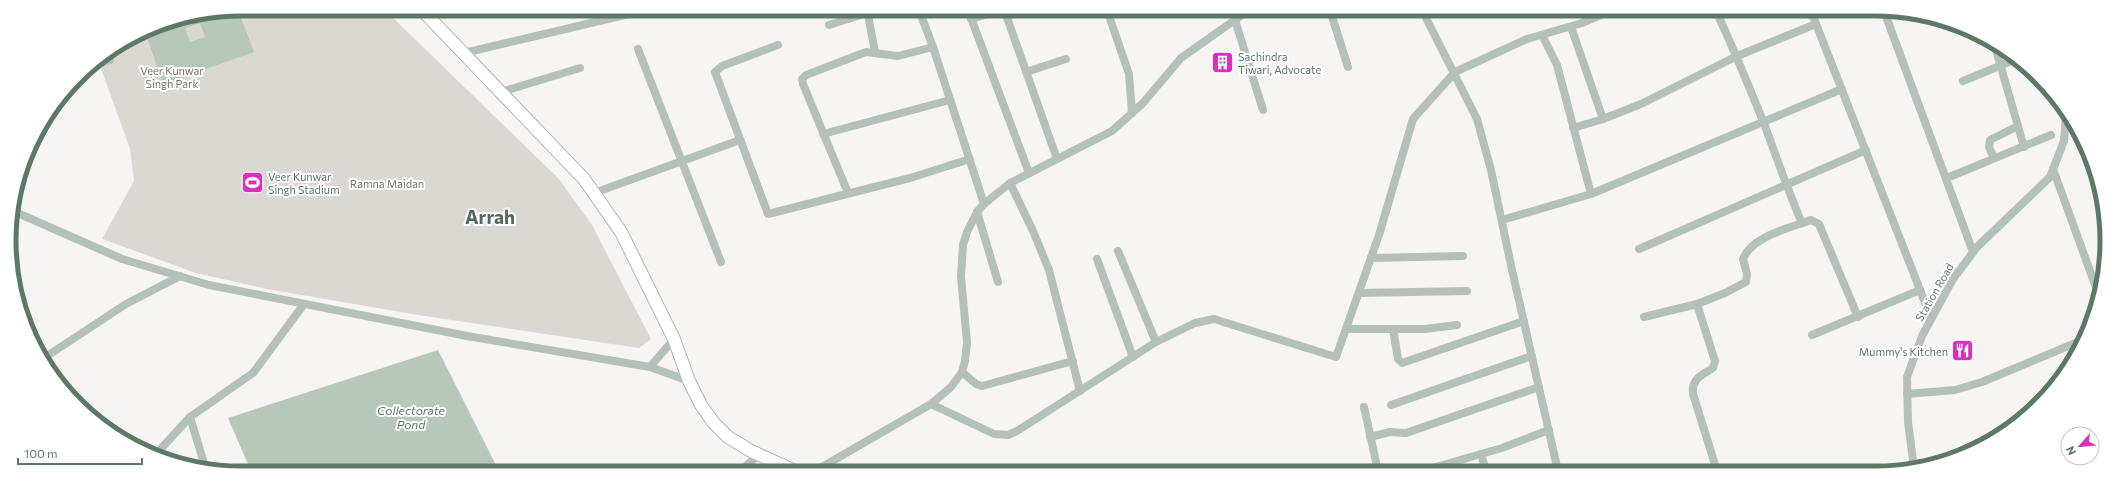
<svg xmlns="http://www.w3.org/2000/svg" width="2116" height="482" viewBox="0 0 2116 482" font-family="Commissioner,sans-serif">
	<rect width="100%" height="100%" fill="#f7f4f4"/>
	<polygon fill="#dbd8d3" points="241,9 384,9 559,179 592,225 651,339 639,348 418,315 267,289 196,273 102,239 134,181 130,149 98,60 152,27"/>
	<g fill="#b7c7ba" fill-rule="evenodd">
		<path d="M238 10 254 52 163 84 145 31 152 27ZM200 23 205 37 190 42 185 28Z"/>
		<polygon points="438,350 499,471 251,471 228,418"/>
	</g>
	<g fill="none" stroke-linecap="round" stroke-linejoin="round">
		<defs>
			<polyline id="secondary" points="421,9 584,179 621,232 674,339 689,381 701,405 713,422 728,437 751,451 795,471"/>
		</defs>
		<use href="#secondary" stroke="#abb7b0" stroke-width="14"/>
		<g stroke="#b6c0ba" stroke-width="8">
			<polyline points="867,10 875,52"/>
			<polyline points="919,10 933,47 984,204"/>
			<polyline points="968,10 1029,173"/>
			<polyline points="1107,10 1129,74 1132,113"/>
			<polyline points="1330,10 1348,67"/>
			<polyline points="1422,10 1477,119 1491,170 1512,270 1558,471"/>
			<path d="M1716 11C1733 47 1748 84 1763 121 1776 155 1787 189 1802 223"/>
			<polyline points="1811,11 1931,318"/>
			<polyline points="1884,11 1973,252"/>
			<polyline points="971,19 1001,10 1005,12 1057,159"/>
			<polyline points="1235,20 1263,110"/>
			<polyline points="829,25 867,13"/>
			<polyline points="1571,27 1603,119"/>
			<polyline points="1542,35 1557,65 1591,194"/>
			<polyline points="1994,43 2024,147"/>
			<polyline points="778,45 722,66 715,72 768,214 910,178 970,159"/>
			<polyline points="638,49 721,262"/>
			<polyline points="464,53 650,9"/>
			<polyline points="88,67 110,60"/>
			<polyline points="1026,72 1066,59"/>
			<polyline points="1963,81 2014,60"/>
			<polyline points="501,92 580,68"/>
			<polyline points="1573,128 1603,119 1641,104 1737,56 1816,24"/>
			<polyline points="823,134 950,100"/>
			<polyline points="1994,158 1989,147 1990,140 2018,126"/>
			<polyline points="2053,169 2098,293"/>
			<polyline points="1947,178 2051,135"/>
			<polyline points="1010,183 1033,231 1049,270 1080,391"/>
			<polyline points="594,193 740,140"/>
			<polyline points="848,193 803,84 802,79 806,75 866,52 898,56 933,47"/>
			<polyline points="13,211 122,259 209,285 467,336 650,367 689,381"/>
			<polyline points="977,212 998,282"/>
			<polyline points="1502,220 1591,194 1842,89"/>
			<polyline points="1639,249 1866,150"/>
			<polyline points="1118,251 1156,342"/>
			<polyline points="1371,258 1463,256"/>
			<polyline points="1097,259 1133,357"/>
			<polyline points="1359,293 1467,291"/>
			<polyline points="1644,317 1697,304"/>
			<polyline points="1346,329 1425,329 1457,325"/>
			<polyline points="1393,329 1398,359 1402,363 1524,321"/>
			<polyline points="1812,335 1920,290"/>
			<polyline points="44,358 126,304 180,276"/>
			<polyline points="650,367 674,339"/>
			<polyline points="962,372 976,384 982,386 1073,361"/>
			<polyline points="1907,394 1955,390 1982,382 2085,339"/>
			<polyline points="931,404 994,434 1008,435 1017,431 1156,342 1195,323 1214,319 1336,357 1379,235 1413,119 1455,72 1527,39 1582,23 1610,11"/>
			<polyline points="1391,405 1532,356"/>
			<polyline points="1364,407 1378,471"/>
			<polyline points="190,417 206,470"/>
			<polyline points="1370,437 1390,432 1406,433 1539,387"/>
			<polyline points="157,453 190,417 253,373 304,304"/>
			<polyline points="1481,454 1486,471"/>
			<polyline points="1914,468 1908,422 1907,377 1922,336 1953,279 1977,247 2050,177 2064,141 2066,114"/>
			<polyline points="741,471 759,454"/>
			<polyline points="815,471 931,404 951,387 962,372 965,361 967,342 961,277 963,245 967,232 977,212 984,204 1010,183 1112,131 1143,103 1181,58 1249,10"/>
			<polyline points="1422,471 1502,448 1549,430"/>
			<path d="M1717 471 1693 394C1691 379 1702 375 1713 368L1715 361 1697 304 1725 293 1746 282 1747 274 1743 259C1752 236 1790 228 1811 220L1819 224 1821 229 1858 317"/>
		</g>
		<use href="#secondary" stroke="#fff" stroke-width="12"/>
	</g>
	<defs>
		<symbol id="building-square" viewBox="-11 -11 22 22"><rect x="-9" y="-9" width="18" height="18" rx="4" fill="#da31bc" stroke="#fff"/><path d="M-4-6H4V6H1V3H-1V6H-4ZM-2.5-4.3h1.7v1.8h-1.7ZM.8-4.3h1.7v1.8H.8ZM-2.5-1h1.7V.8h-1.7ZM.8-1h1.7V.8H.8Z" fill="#fff"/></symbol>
		<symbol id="stadium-square" viewBox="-11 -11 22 22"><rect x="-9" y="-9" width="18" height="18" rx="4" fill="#da31bc" stroke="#fff"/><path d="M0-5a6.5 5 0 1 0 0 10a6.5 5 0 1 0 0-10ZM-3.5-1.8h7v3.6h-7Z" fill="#fff"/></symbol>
		<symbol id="restaurant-square" viewBox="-11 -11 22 22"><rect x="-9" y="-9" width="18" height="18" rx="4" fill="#da31bc" stroke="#fff"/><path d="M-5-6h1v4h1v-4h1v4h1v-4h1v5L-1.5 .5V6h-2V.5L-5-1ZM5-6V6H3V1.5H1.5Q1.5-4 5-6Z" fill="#fff"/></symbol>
	</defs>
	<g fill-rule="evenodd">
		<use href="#building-square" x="1210" y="50" width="25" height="25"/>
		<use href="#stadium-square" x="240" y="170" width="25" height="25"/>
		<use href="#restaurant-square" x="1950" y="338" width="25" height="25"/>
	</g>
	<g text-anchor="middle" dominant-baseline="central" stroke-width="4" stroke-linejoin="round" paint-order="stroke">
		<g font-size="11" fill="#5e7868" stroke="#fff" text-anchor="start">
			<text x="1238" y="56">Sachindra<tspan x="1238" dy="13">Tiwari, Advocate</tspan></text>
			<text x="268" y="176">Veer Kunwar<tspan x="268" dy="13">Singh Stadium</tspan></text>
			<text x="1948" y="351" text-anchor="end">Mummy's Kitchen</text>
		</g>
		<g font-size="11" fill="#7b7566" stroke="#fff">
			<text x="172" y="70">Veer Kunwar<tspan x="172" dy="13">Singh Park</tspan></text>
			<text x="387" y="183">Ramna Maidan</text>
		</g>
		<g font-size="11" fill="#5e7868" stroke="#fff">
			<text transform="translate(1934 292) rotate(-60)">Station Road</text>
		</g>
		<g font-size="12" font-style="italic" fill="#5e7864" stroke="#fff">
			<text x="411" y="410">Collectorate<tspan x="411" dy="14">Pond</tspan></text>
		</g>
		<g font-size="19" font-weight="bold" fill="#55695c" stroke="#fff">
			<text x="490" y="216">Arrah</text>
		</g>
	</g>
	<path d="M0 0H2116V482H0ZM241 16H1875A225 225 0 0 1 2100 241V241A225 225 0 0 1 1875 466H241A225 225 0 0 1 16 241V241A225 225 0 0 1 241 16Z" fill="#fff" fill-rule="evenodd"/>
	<path fill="none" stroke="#5e7868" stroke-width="5" d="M241 16H1875A225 225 0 0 1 2100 241V241A225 225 0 0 1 1875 466H241A225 225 0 0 1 16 241V241A225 225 0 0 1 241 16Z"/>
	<g transform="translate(2080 446) rotate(243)"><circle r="19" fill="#ffffff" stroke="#bfc9c3"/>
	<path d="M0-3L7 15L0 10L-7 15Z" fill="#da31bc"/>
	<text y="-6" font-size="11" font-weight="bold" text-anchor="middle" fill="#5e7868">N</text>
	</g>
	<path d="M18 458v6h124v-6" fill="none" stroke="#5e7868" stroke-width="2"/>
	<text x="24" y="458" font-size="12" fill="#5e7868" stroke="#ffffff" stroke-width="3" paint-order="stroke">100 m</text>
</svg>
